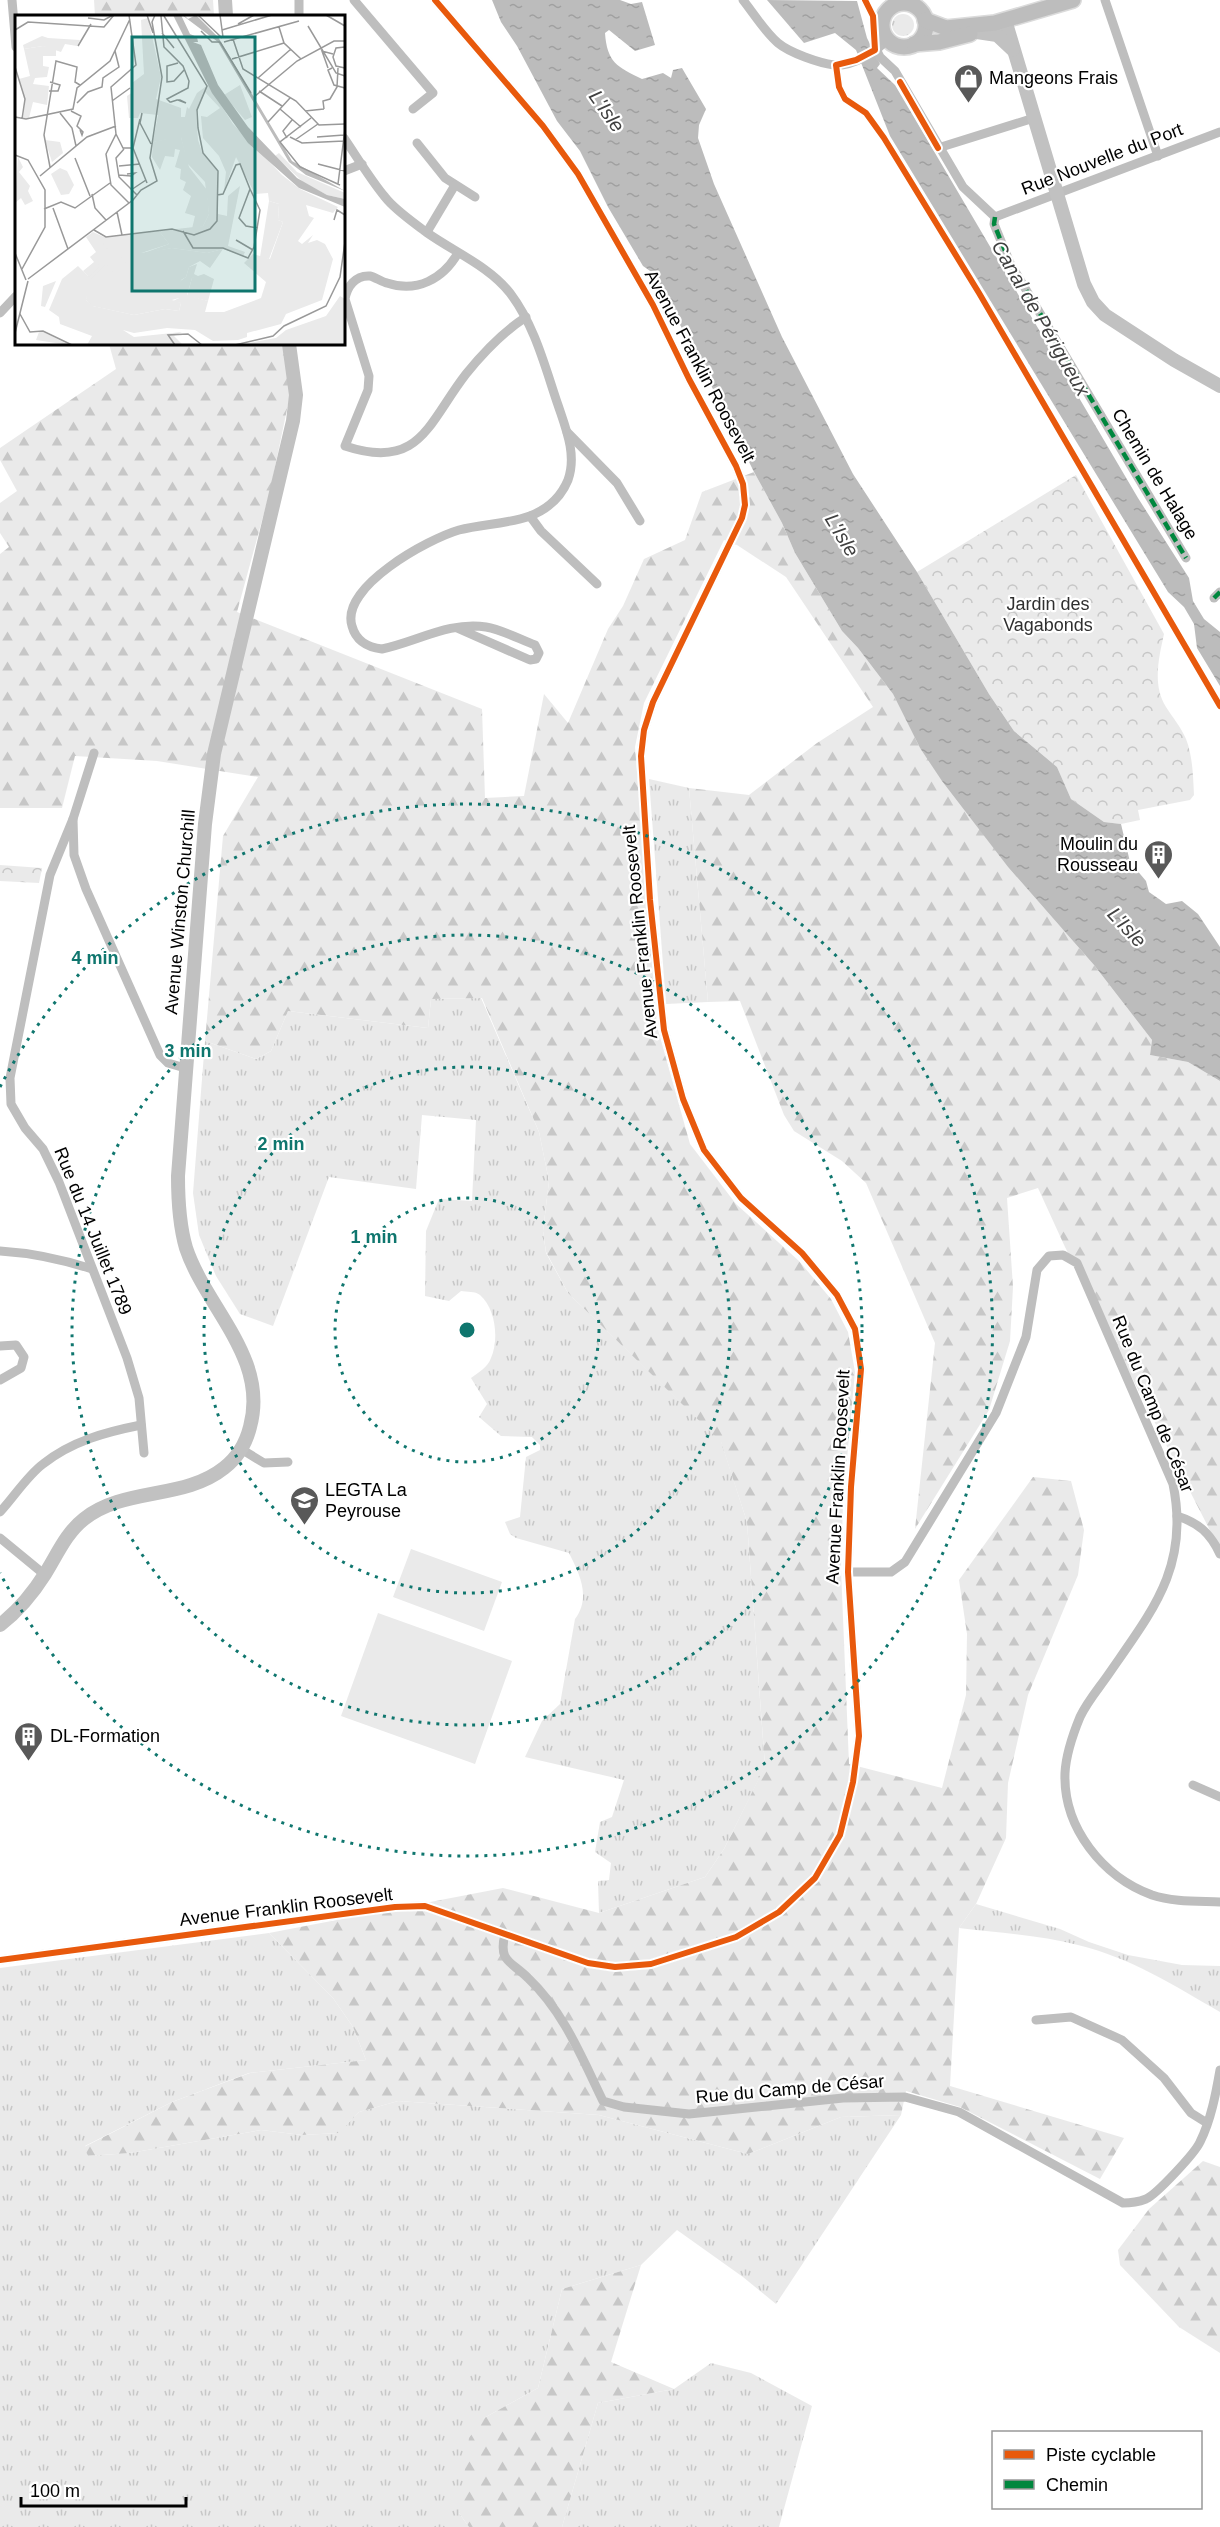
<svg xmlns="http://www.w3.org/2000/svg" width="1220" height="2527" viewBox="0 0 1220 2527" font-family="Arial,sans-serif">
	<defs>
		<pattern id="grass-tufts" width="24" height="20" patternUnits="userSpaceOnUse" patternTransform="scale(1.5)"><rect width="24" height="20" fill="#eaeaea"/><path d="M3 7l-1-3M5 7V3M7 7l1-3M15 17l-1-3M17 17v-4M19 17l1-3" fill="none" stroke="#c7c7c7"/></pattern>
		<pattern id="forest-firs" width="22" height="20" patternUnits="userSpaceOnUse" patternTransform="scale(1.5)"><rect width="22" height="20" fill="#eaeaea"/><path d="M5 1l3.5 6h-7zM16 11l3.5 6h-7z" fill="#c7c7c7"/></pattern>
		<pattern id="park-crowns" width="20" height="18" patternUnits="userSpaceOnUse" patternTransform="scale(1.5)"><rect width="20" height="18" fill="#eaeaea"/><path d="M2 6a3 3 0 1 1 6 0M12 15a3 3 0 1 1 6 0" fill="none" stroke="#c7c7c7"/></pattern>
		<pattern id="water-ripples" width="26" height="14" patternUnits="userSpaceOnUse" patternTransform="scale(1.5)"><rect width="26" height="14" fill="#bcbcbc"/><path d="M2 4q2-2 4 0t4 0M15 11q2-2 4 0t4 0" fill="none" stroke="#a0a0a0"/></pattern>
	</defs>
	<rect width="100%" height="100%" fill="#fff"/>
	<g fill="url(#grass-tufts)">
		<circle cx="903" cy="25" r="11"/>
		<polygon points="649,779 689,788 708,1002 666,1004"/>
		<path d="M481 998 539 1132 549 1181 543 1231 546 1253 568 1293 721 1441 747 1522 765 1767 724 1849 705 1877 599 1913 598 1881 609 1880 611 1863 595 1852 600 1822 612 1817 624 1780 525 1757 542 1721 560 1704 575 1619C591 1597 580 1575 569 1553L516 1538 510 1534 505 1522 520 1517 526 1457 540 1450V1445L532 1437 501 1436 479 1417 487 1404 471 1378C478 1373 488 1367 491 1358 499 1340 496 1309 480 1295 475 1291 467 1292 461 1291L449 1301 425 1296 426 1231 439 1199 472 1201 476 1120 422 1115 416 1189 329 1177 273 1326 240 1314 216 1276 199 1235 193 1193 205 1041 256 1059 271 1051 288 1011 428 1028 431 999Z"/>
		<path d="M976 1904 1060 1929 1089 1942 1128 1955 1182 1965 1220 1966V2012C1175 1986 1129 1957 1078 1945 1040 1935 999 1933 959 1928Z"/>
		<polygon points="269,1933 333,1998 353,2027 366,2060 249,2073 172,2102 85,2146 88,2156 130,2153 261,2130 302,2135 338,2133 359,2112 398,2101 599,2115 748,2154 841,2117 901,2115 776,2304 743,2277 677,2230 641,2265 562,2289 538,2388 484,2418 459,2513 469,2527 0,2527 0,1968"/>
		<polygon points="711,2363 751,2373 812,2406 779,2527 562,2527 598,2403 674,2389"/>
	</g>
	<g fill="url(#forest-firs)">
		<polygon points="94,0 213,0 214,16 95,16"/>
		<polygon points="109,344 283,344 290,395 270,491 237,612 482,709 485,798 524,796 544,694 568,723 608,629 623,606 644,559 685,540 702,492 754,472 782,523 795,553 842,631 858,648 893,694 920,748 1008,867 1094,965 1152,1040 1150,1055 1188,1062 1220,1081 1220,1550 1065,1247 1038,1188 1007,1198 1013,1287 1010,1341 989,1410 915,1529 935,1343 866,1183 842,1161 794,1131 784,1115 740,1001 708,1002 689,788 749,795 817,743 873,707 786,577 737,545 724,540 644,703 635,747 657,1026 690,1144 736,1204 799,1261 831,1299 848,1332 855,1372 843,1502 841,1569 849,1764 942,1788 966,1695 967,1634 959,1580 1033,1477 1071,1481 1084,1530 1078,1575 1028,1695 1008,1783 1006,1838 976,1904 959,1928 950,2086 1124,2138 1100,2179 960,2107 906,2091 901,2115 841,2117 748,2154 599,2115 398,2101 359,2112 339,2133 302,2135 261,2130 130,2153 88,2156 84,2147 172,2102 250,2073 366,2060 353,2027 333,1998 269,1933 503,1888 599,1913 705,1877 724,1849 765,1766 747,1522 721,1442 568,1293 546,1252 543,1231 549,1181 539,1132 482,998 431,999 428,1028 288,1011 271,1051 256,1059 205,1041 223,836 258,777 157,761 75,756 62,808 0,808 0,554 9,547 0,533 0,503 17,491 0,460 0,448 116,369"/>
		<polygon points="1203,2161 1220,2167 1220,2353 1179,2327 1120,2265 1118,2250 1149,2209"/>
		<polygon points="641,2265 611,2362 674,2389 598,2403 562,2527 469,2527 459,2513 469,2438 484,2418 538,2388 562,2289"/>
	</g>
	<g fill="url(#park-crowns)">
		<path d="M1076 475 1164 634C1159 657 1152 685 1166 707 1173 718 1181 727 1186 739 1193 757 1193 777 1194 795L1190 800 1138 810 1140 820 1121 824 1104 822 1071 799 1057 767 1014 731 989 694 917 572Z"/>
		<polygon points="0,865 42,868 39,883 0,881"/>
	</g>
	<g fill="#eaeaea">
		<polygon points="411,1549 502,1582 484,1631 393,1597"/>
		<polygon points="378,1613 512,1661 475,1764 341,1716"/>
	</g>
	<g fill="url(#water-ripples)">
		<path d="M492 0H620L631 4 642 2 655 45 635 51 609 30 605 33C607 62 617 67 642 79L663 73 671 78 673 70 682 68 706 109 699 125 698 138 714 184 782 337 853 474 917 572 989 694 1014 731 1057 767 1071 799 1104 822 1121 824 1130 862 1146 881 1149 892 1166 904 1182 901 1198 914 1220 947V1081L1188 1062 1150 1055 1152 1040 1094 965 1008 867 942 781 920 748 893 694 858 648 842 631 795 553 782 523 754 472 701 365 653 273 643 266 608 207 580 151 557 121 517 46 501 22Z"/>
		<polygon points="767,0 857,1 867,38 880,64 877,68 895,85 1138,498 1189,578 1193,601 1204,619 1220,632 1220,686 1197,648 1194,624 1184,607 1168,592 890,136 856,50 835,33 804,43"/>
	</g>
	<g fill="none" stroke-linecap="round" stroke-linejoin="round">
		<defs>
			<g id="primary">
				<circle cx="904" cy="25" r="22"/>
				<polyline points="925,20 946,28 995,23 1073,0"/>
				<polyline points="914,44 939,42 970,34"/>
			</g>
		</defs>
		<use href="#primary" stroke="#dbdbdb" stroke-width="18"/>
		<g stroke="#bebebe" stroke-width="9">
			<polyline points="12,0 16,47"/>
			<polyline points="354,0 433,93 413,109"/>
			<path d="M743 0C754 14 765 32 778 43 790 53 819 63 834 65 850 67 879 52 886 39"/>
			<polyline points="1105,0 1158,156"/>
			<polyline points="904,3 904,0"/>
			<polyline points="299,16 299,0"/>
			<polyline points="876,49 880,57 895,71 963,187 995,217 994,224 1010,263 1186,558"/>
			<path d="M344 138C357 157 370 179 385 197 395 210 413 222 426 232 454 252 489 266 510 293 535 326 545 367 558 405 566 429 577 455 568 480 561 497 548 509 530 516 508 524 482 524 459 530 428 539 340 587 352 626 356 641 367 647 382 649 416 642 450 621 486 627 503 630 519 639 535 645L539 653 536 659 530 660 457 628"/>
			<polyline points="417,143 445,178 475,197"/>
			<polyline points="938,148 1034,118"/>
			<polyline points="344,171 362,164"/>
			<polyline points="995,217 1220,132"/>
			<polyline points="427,232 455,185"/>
			<path d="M458 253C443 279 417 293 387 283 382 282 375 277 370 276 355 275 347 287 345 299L369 376 368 390 345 446C420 471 428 423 466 374 483 353 503 332 526 317"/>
			<polyline points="0,313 16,296"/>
			<polyline points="567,432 617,483 640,521"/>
			<polyline points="530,516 541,531 597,584"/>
			<polyline points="1214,598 1220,592"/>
			<polyline points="94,753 73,819 74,855 86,889 160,1055 168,1063 185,1068"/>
			<polyline points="73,819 50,875 10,1078 11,1104 25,1128 43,1149 59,1182 127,1358 139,1398 144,1453"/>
			<path d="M0 1251C32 1253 61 1259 92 1269"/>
			<polyline points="0,1346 16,1345 24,1357 21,1368 0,1380"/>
			<polyline points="241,1449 264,1463 288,1462"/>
			<path d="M0 1512C14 1497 27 1476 43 1464 72 1441 106 1432 141 1425"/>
			<path d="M1177 1516C1199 1523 1210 1533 1220 1554"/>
			<polyline points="0,1538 45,1575"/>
			<path d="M848 1572H891L905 1562 996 1413 1026 1337 1037 1270 1049 1256 1063 1255 1077 1263 1173 1484C1190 1567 1152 1611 1108 1675 1099 1688 1087 1702 1080 1717 1073 1734 1066 1754 1065 1773 1063 1828 1103 1877 1152 1895 1173 1902 1198 1901 1220 1902"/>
			<polyline points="1193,1785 1220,1797"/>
			<path d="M505 1934C498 1962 511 1961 528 1978 564 2012 582 2058 603 2101L624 2107 689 2114 843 2098 905 2097 959 2112 1123 2203C1132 2203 1138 2202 1146 2199 1157 2194 1195 2153 1200 2142 1211 2120 1216 2093 1220 2070"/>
			<polyline points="0,1960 395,1907 425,1906 588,1963 615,1967 651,1964 736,1937 779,1912 815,1878 840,1835 853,1782 859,1736 848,1572 851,1487 861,1369 855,1329 837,1295 802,1253 741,1198 704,1150 683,1099 664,1030 650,900 641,756 644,730 653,702 742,518 745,505 743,484 736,466 689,379 653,305 578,174 543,126 435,0"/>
			<polyline points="1036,2020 1071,2017 1122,2040 1164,2078 1191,2113 1207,2123"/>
		</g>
		<g stroke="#c1c1c1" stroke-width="14">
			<polyline points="225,0 226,16"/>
			<polyline points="1005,20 1084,284 1093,302 1105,315 1174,360 1220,386"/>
			<polyline points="977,32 997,35 1013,50"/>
			<path d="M0 1625C18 1611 33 1593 45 1574 57 1555 66 1533 84 1519 124 1487 184 1500 224 1468 237 1458 246 1443 250 1427 269 1358 206 1308 186 1248 179 1224 178 1200 178 1176L205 824 214 754 293 421 296 395 289 344"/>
		</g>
		<use href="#primary" stroke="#bdbdbd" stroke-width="15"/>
		<g stroke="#00873e" stroke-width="4.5" stroke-dasharray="9 4.5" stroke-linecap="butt">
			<polyline points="995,217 994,224 1010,263 1186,558"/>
			<polyline points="1214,598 1220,592"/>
		</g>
		<defs>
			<g id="cycleway">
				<polyline points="865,0 873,16 875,50 856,60 836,65 839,87 845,99 866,113 884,138 979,293 1220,706"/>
				<polyline points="900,82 938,148"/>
				<polyline points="0,1960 395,1907 425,1906 588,1963 615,1967 651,1964 736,1937 779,1912 815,1878 840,1835 853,1782 859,1736 848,1572 851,1487 861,1369 855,1329 837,1295 802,1253 741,1198 704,1150 683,1099 664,1030 650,900 641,756 644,730 653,702 742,518 745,505 743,484 736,466 689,379 653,305 578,174 543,126 435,0"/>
			</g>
		</defs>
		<use href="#cycleway" stroke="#fff" stroke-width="10"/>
		<use href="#cycleway" stroke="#e8590c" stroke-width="6"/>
	</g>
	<g fill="none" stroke="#0f766e" stroke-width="3" stroke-dasharray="3 6">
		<circle cx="467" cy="1330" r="132"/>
		<circle cx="467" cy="1330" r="263"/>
		<circle cx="467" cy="1330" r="395"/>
		<path d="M0 1087A526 526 0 1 1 0 1573"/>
	</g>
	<defs>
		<symbol id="shop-pin" viewBox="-11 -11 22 30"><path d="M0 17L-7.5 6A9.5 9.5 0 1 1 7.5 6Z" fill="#595959" stroke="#fff"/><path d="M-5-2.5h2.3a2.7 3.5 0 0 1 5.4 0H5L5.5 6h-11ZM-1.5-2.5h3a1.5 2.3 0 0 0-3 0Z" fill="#fff"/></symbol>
		<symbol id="building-pin" viewBox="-11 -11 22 30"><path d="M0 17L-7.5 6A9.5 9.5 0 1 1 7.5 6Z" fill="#595959" stroke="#fff"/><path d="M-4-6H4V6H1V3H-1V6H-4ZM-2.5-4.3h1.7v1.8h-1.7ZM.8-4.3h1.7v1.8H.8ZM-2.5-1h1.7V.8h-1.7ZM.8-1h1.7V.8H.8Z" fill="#fff"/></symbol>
		<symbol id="school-pin" viewBox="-11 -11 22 30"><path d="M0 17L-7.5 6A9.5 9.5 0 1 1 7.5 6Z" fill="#595959" stroke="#fff"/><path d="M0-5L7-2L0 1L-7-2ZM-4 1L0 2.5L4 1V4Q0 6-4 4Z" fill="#fff"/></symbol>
	</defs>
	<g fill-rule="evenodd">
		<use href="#shop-pin" x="952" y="62" width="33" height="45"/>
		<use href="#building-pin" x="1142" y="838" width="33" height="45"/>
		<use href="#school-pin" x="288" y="1484" width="33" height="45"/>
		<use href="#building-pin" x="12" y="1720" width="33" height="45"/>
	</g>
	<g text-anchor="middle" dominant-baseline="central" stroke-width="4.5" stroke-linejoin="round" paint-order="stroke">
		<g font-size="18" fill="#000" stroke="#fff" text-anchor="start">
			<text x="989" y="78">Mangeons Frais</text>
			<text x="1138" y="844" text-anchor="end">Moulin du<tspan x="1138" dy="21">Rousseau</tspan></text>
			<text x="325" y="1490">LEGTA La<tspan x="325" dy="21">Peyrouse</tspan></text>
			<text x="50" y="1736">DL-Formation</text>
		</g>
		<g font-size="18" fill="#000" stroke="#fff">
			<text transform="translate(1102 159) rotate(-21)">Rue Nouvelle du Port</text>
			<text transform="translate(700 366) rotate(62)">Avenue Franklin Roosevelt</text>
			<text transform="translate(1155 474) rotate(59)">Chemin de Halage</text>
			<text transform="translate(180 912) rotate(-85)">Avenue Winston Churchill</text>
			<text transform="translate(640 932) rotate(-96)">Avenue Franklin Roosevelt</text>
			<text transform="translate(93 1231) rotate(68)">Rue du 14 Juillet 1789</text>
			<text transform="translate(1153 1404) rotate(68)">Rue du Camp de César</text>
			<text transform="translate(838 1477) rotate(-87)">Avenue Franklin Roosevelt</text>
			<text transform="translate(286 1907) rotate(-7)">Avenue Franklin Roosevelt</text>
			<text transform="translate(790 2089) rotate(-5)">Rue du Camp de César</text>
		</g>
		<g font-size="18" fill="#2f2f2f" stroke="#fff">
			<text x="1048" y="604">Jardin des<tspan x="1048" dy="21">Vagabonds</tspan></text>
		</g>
		<g font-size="20" font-style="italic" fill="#404040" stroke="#fff">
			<text transform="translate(607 111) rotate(55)">L'Isle</text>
			<text transform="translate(1041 318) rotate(60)">Canal de Périgueux</text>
			<text transform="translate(842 535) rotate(59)">L'Isle</text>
			<text transform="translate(1127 927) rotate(47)">L'Isle</text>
		</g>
	</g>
	<g transform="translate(15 15)">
		<rect width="330" height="330" fill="#fff"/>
		<path d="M28 31 41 33V41H28V51L34 52 32 62 20 63 18 69 34 71 32 90 18 87 14 103H8L10 88 4 64 15 61 9 34ZM160 122H166L174 152 192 175 194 199 188 211 177 214 180 201 170 198 176 181 168 175 171 167 165 164 166 154 160 152 165 135 160 134 159 142 150 141 145 155 137 142 138 127ZM3 142 8 152 4 157 15 171 13 176 18 186 10 190 6 183 0 188ZM254 186 264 189 263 205 268 207 254 244 245 242ZM144 216 154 229 126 238 157 233 192 238 208 234 195 253 185 246 174 252 171 262 166 265 164 283 157 285 166 288 164 296 150 294 119 300 77 291 71 285 73 261 68 256 79 247 75 242 81 237 71 222 78 217 89 222ZM189 259 199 264 193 286 172 281 177 263Z" fill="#eaeaea"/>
		<path d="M133 3 146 62 141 84 166 93V102H170L172 92 174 94 182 78 193 70 218 109 267 160 285 174 323 192 318 198 291 190 294 201 299 203 283 226 287 229 298 220 293 228 302 225 310 229 318 244 307 285 271 299 266 309 232 318V322L223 325 198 326 180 315 152 313 119 318 108 315 119 322 167 317 159 321 168 330H72L77 321 45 309 44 302 34 295 47 264 63 251 74 262 85 251 78 242 86 250 94 242 87 227 97 240 105 241 112 249 99 258 91 249 76 264 71 285 78 291 119 300 150 294 164 296 166 288 156 287 164 283V267L171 262 174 252 182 249 179 259 185 262 177 263 172 280 193 286 190 297H209L246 283 251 267 229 248 238 239 255 244 268 207 263 205 264 189 254 186 253 178 240 179 221 142 209 176 211 157 204 141 188 123 186 101 192 102 205 93 190 77 181 97 183 125 187 137 202 156 203 199 212 201 213 181 225 171 213 231 230 237 228 241 208 234 192 238 157 233 126 239 154 229 144 216 188 211 194 199 190 167 172 148 166 122 138 127 143 100 125 98 123 103H114L112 81 118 77 117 68 129 59 126 5ZM27 21 33 23 65 25 62 31 50 29 46 37 28 31 9 34 8 30ZM30 125 45 127 48 138 37 147ZM41 266 30 292 26 291 28 271ZM325 281 330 284V330H223L261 323 271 315 311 301ZM24 317H29L54 330 21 325Z" fill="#eaeaea"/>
		<path d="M225 70 237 102 230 105 209 80Z" fill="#eaeaea"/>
		<path d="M264 138 282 157 330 178V184L312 180 288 167 260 141Z" fill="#eaeaea"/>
		<path d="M45 153 52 156 59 170 54 179 46 180 36 159Z" fill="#eaeaea"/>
		<path d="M158 0H166L175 19 182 22 183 27H178L186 30 203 70 233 112 282 163 312 180 330 184V192L284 173 233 128 197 78ZM167 0H169L173 4 181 0 203 22 277 146 330 176 291 160 274 147 203 27Z" fill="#bcbcbc"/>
		<path fill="none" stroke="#999" stroke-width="1.5" d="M114 0 121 50 96 72 101 119 91 139 96 170 114 188M132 0 138 18M183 0 207 23M205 0 208 22M311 0 330 11M146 1 149 32 168 51 174 66 173 73 152 84 155 87H156L162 85H165L171 88 163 85M73 3 89 5 98 0M223 9 239 0M293 11 321 58 330 61M264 12 269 28 286 44M0 15 13 7 89 12 99 0M207 15 257 0M186 16 197 27H205M147 18 159 33M218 24 228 54 281 86 304 110 330 109M205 27 236 78M209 27 284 6M63 31 76 9M330 32 321 33 318 42 321 51 330 53M217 44 269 28M163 48 152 51V67L159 66 170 54M0 52 10 84 7 104M313 53 307 36 318 39M317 53 313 55 319 70 330 73M243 63 276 34M34 76H43L45 70 35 67M244 76 267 91M239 82 282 46 319 26H330M97 86 115 73M62 88 73 77 87 72 88 63 104 52 100 36M265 94 286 112M309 94 308 86 315 84 322 72 323 53M56 96 66 101 62 111 68 117 67 120 65 115M290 96 309 94M45 98 57 113 61 131M127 98 125 108 136 129M0 102 11 104 58 94 62 73 95 46 115 4M296 103 265 127 285 152 325 170M125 104 118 133 132 168M253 107 275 83M101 119 108 133H118M275 122 287 128 329 126M302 122 329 120M272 123 268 116 277 105M280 125 303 109M109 134 101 143 104 162 122 180M0 140 13 145 30 175V212L7 254M60 143 75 181M303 149 330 156M104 151 125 149M35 152 29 120 41 46 62 52 60 67 65 70M104 160 116 161 120 158 112 159M25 161 72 122 101 111M323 169 330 114M116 175 131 165M77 179 80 193 91 205M202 180 208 179 221 150 225 149 235 174 224 203 231 211 243 213M38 193 53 234M29 194 46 187 60 193 95 168M102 197 107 220M319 205 322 195 330 200M79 215 91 222 157 214 179 220 195 214 202 206 203 156 188 138 183 113 182 95 192 71 149 1M168 216 178 233H208L233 243 239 232 245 195 235 174M221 225 238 235M0 238 11 265M13 264 118 185 126 175 142 166 135 143 147 62 137 7 140 0M5 299 15 317 28 316 57 330M0 318 13 266M160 330 153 320 173 319 187 330M220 330 258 321 269 311 311 291 325 262 330 227"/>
		<path fill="#0f766e" fill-opacity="0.15" stroke="#0f766e" stroke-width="3" d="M117 22H240V276H117Z"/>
		<rect width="330" height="330" fill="none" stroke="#000" stroke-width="3"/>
	</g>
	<circle cx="467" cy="1330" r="9" fill="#0f766e" stroke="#fff" stroke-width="3"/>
	<g font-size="18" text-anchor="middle" font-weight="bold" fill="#0f766e" stroke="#fff" stroke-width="4.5" stroke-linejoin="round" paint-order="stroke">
		<text x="95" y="964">4 min</text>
		<text x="188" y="1057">3 min</text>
		<text x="281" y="1150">2 min</text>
		<text x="374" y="1243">1 min</text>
	</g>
	<rect x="992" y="2431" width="210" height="78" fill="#ffffff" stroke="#999999" stroke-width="1.5"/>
	<rect x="1004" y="2450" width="30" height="9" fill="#e8590c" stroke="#999999" stroke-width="1.5"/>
	<text x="1046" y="2461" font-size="18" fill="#000000">Piste cyclable</text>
	<rect x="1004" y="2480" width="30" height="9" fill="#00873e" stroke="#999999" stroke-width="1.5"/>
	<text x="1046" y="2491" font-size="18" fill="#000000">Chemin</text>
	<path d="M21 2497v9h165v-9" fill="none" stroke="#000000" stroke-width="3"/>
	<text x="30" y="2497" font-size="18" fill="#000000" stroke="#ffffff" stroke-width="4.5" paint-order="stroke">100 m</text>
</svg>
